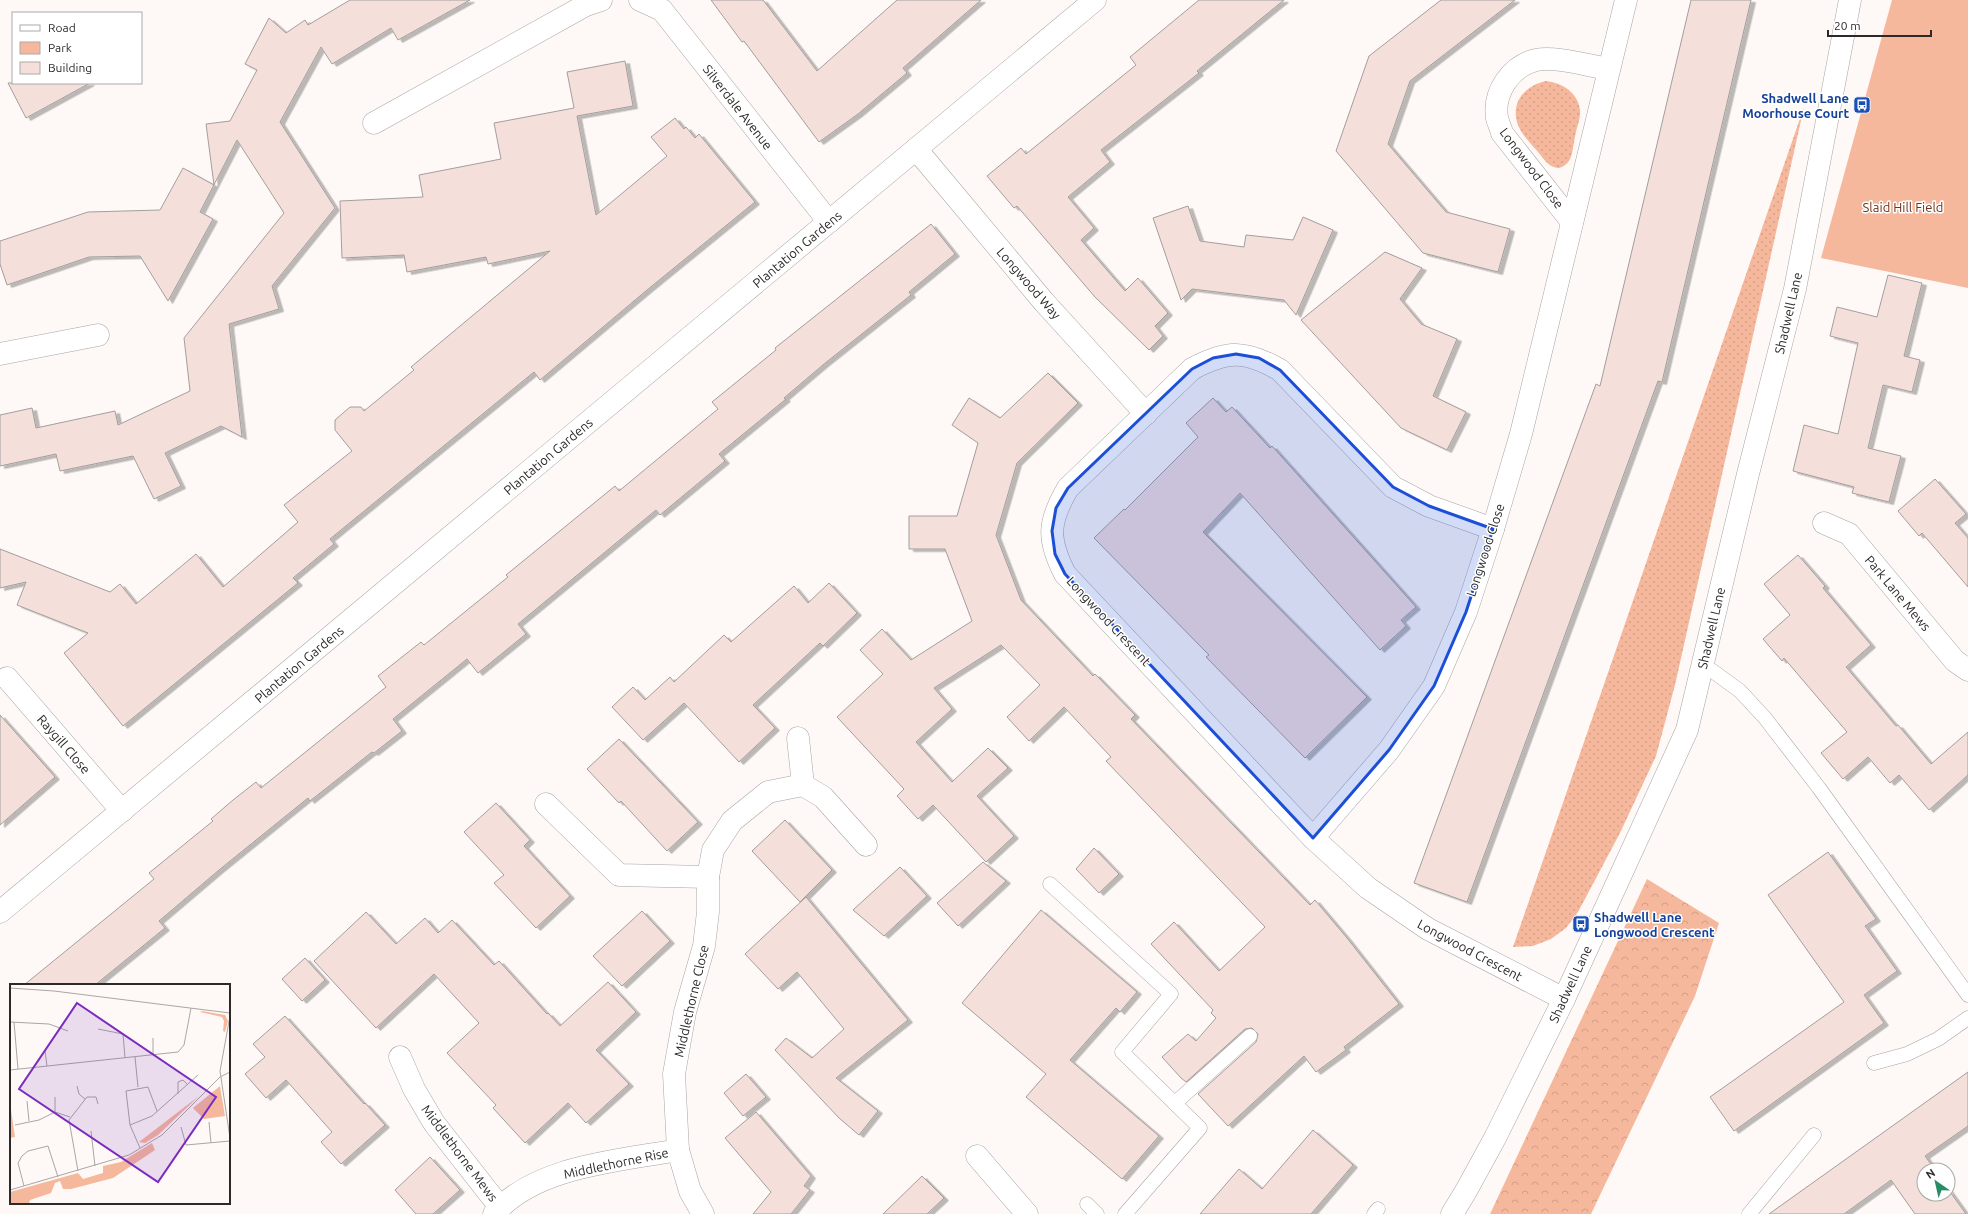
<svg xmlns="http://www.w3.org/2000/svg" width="1968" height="1214" viewBox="0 0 1968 1214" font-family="Ubuntu,sans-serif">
	<defs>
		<pattern id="grass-dots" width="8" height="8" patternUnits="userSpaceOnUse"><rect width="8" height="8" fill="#f6b89c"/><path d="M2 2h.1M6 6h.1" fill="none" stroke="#d39e86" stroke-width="1.8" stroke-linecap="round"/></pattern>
		<pattern id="forest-crowns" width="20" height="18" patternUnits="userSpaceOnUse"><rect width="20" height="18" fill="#f6b89c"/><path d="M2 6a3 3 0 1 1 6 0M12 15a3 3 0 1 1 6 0" fill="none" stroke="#d39e86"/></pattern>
		<filter id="shadow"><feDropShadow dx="4.5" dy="2.5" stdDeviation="0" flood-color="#0004"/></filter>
	</defs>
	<rect width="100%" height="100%" fill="#fef9f6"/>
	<g fill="url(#grass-dots)">
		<path d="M1546 81C1562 83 1578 92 1580 110 1581 118 1576 129 1575 137 1573 145 1573 155 1569 161 1567 164 1563 167 1559 168 1549 168 1544 159 1538 152 1531 144 1522 135 1518 125 1510 103 1524 86 1546 81Z"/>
		<polygon points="1804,107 1675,685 1656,756 1620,833 1578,912 1566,928 1551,939 1533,946 1513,947"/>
	</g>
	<polygon fill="url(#forest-crowns)" points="1647,879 1719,923 1695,996 1591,1214 1490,1214"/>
	<polygon fill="#f6b89c" points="1892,0 1968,0 1968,288 1821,258"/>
	<g fill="#f4dfdb" stroke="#a39e9d" filter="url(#shadow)">
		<polygon points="350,0 470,0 398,40 391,28 332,64 321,47 280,122 335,208 272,286 279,309 229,324 242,437 221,426 165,453 181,486 154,499 133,456 60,471 56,454 0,466 0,415 32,408 36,428 115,411 118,425 190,391 184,338 284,213 237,140 200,212 213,219 168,301 140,256 89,257 7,285 0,264 0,241 88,212 160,210 183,168 214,185 206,124 230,121 257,70 245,64 269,18 286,33 305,20 308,25"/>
		<polygon points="711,0 763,0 817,71 897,0 981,0 903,68 907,73 858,114 819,142 744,41 742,42"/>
		<polygon points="1199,0 1284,0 1197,71 1199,73 1101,150 1110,162 1068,197 1094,228 1081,240 1125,291 1138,278 1168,313 1155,326 1163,336 1149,350 1095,297 1017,206 1014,208 987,176 1021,148 1026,154 1136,65 1130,57"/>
		<polygon points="1441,0 1515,0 1410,81 1388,144 1446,212 1510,229 1498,272 1423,253 1336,151 1369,56"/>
		<polygon points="1691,0 1751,0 1662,382 1658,381 1467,902 1414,883 1596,384 1600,386"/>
		<polygon points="625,61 633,106 577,116 596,215 667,156 651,137 675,118 684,129 686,127 695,138 699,134 755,202 647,290 540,380 534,372 330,539 334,544 293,578 298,583 123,726 64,653 88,633 17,605 26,582 0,588 0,549 110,592 120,584 136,604 196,554 223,587 298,522 284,505 352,451 335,430 335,420 350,407 361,407 364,411 414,370 411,367 550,251 488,264 486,257 407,272 404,255 342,258 340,201 423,197 419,175 501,159 494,123 574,108 567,72"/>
		<polygon points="8,83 90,83 26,118"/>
		<polygon points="1188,206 1200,241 1244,247 1246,235 1293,240 1303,217 1333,230 1296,315 1284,300 1192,289 1181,300 1153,218"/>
		<polygon points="931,224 955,254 909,292 911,295 824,364 784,398 786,399 719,454 725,461 660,515 656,510 518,624 526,634 478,673 467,659 393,719 402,731 374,753 372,752 310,801 308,798 219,870 159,921 165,928 95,985 24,985 154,879 149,873 213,821 211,819 233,800 256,782 261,788 386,687 378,676 421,642 424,645 508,577 506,575 615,486 619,491 718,409 712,402 776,350 775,348"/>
		<polygon points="1385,252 1422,268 1400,299 1421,324 1457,339 1433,396 1466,412 1447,450 1401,428 1301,320"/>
		<polygon points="1888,275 1922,283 1904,356 1920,360 1912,392 1883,385 1868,448 1901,456 1889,502 1852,493 1854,487 1793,471 1804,425 1838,434 1858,343 1830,336 1837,307 1877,317"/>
		<polygon points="1048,373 1078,403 1017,463 996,535 1021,600 1093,676 1095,674 1135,715 1131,719 1310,905 1315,900 1347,938 1399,1004 1344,1047 1346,1050 1316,1072 1304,1056 1228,1126 1198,1094 1256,1042 1258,1034 1252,1028 1245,1029 1186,1082 1181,1078 1162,1057 1188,1034 1196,1041 1216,1018 1211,1013 1213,1010 1151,944 1174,922 1219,971 1265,927 1106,761 1111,757 1064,707 1029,741 1007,717 1040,685 1001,645 934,688 952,709 916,742 952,782 988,748 1008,768 977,796 1014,836 986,862 933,805 918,819 897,796 904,789 837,717 883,674 860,650 882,629 911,660 972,621 945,549 909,549 909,516 957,516 978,443 952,425 969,398 1000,418"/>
		<polygon points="1213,398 1226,412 1232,407 1270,448 1272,446 1416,607 1401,620 1406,626 1380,650 1240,493 1203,532 1367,697 1305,758 1206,657 1209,655 1094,538 1124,509 1125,510 1198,437 1186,423"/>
		<polygon points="1935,479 1966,514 1955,523 1968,538 1968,587 1922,533 1919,536 1898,511"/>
		<polygon points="1798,555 1825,586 1823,588 1871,645 1846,667 1896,726 1898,725 1931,764 1968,732 1968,775 1929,810 1899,775 1890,783 1868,757 1843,779 1821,753 1847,732 1784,658 1782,661 1763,639 1790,615 1764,584"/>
		<polygon points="829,583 857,613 823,646 820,643 753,705 775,728 739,762 684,703 643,740 612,707 633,687 645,700 670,677 674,682 724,635 731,642 794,586 808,603"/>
		<polygon points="0,715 55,777 0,825"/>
		<polygon points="619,739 698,822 667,851 621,801 619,803 587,769"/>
		<polygon points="496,803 530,840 524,846 570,896 536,928 494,883 504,875 464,832"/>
		<polygon points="785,820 832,870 800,902 752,851"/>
		<polygon points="1094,848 1119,874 1099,893 1076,869"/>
		<polygon points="1828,852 1876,919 1865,926 1897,971 1864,995 1884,1023 1734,1131 1710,1097 1844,1002 1768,895"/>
		<polygon points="983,862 1006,881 958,926 937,903"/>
		<polygon points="900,867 927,896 884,936 853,910"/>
		<polygon points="806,897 908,1020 836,1078 878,1111 859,1135 839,1118 775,1050 786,1038 812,1058 844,1029 797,972 778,989 745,954"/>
		<polygon points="1041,910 1137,992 1120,1012 1116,1008 1070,1060 1159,1136 1122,1179 1026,1097 1046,1074 962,1003"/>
		<polygon points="642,911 670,941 622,986 593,956"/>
		<polygon points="366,912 396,944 425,918 438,933 452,920 494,965 499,961 547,1014 548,1013 560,1026 608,982 636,1012 596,1050 629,1084 586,1123 568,1103 525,1143 493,1108 496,1105 447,1053 479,1023 434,974 376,1028 314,961"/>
		<polygon points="305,958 325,980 302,1001 282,979"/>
		<polygon points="285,1016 364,1104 365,1103 385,1125 341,1164 321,1142 332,1132 286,1080 266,1098 245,1074 265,1057 253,1044"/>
		<polygon points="1968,1072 1968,1126 1925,1156 1935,1170 1924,1170 1924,1194 1948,1194 1948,1189 1966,1214 1915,1214 1891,1180 1844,1214 1769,1214"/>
		<polygon points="746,1074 766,1097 743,1116 724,1093"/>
		<polygon points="756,1112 811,1176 804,1186 810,1190 791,1214 753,1214 771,1192 725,1138"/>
		<polygon points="1313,1130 1353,1165 1311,1214 1200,1214 1239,1169 1262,1189"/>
		<polygon points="430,1157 460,1190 433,1214 416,1214 395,1190"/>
		<polygon points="922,1176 944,1198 927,1214 883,1214"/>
	</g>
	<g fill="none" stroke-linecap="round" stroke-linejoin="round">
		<defs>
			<g id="lane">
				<polyline points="1703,664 1740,691 1765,718 1819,788 1968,995"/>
				<polyline points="1050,884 1171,994 1122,1052 1200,1128 1125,1214"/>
				<polyline points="1874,1063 1907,1054 1938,1039 1968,1018"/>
				<polyline points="1175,1103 1250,1036"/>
				<polyline points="1087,1204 1097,1214"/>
				<polyline points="1374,1214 1378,1209"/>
				<polyline points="1749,1214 1814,1135"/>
			</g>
			<g id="street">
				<polyline points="640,0 662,10 829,222"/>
				<polyline points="374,123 586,5 601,0"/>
				<polyline points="916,149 1044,302 1146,414"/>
				<path d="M1572 222 1502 133C1501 128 1498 123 1497 118 1493 92 1511 66 1536 60 1556 56 1589 66 1609 69"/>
				<polyline points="0,354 98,335"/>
				<polyline points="1824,523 1849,534 1955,661 1968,670"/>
				<path d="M1493 529 1429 506 1393 487 1280 370C1245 350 1228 350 1192 369L1068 488C1048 522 1047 539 1065 574L1313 838 1368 888 1428 929 1564 999"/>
				<polyline points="7,678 122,811"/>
				<polyline points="798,738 803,785"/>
				<polyline points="546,804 619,875 708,877"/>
				<polyline points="1313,838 1389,750 1434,686 1466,612 1493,529 1521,434 1626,0"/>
				<polyline points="0,912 1095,0"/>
				<polyline points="400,1057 414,1089 434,1123 500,1207"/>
				<polyline points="977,1156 1027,1214"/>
				<path d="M494 1214C535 1166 619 1161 678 1150"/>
				<polyline points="703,1214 690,1191 678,1150 674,1074 685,1012 704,946 708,912 708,877 713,850 732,821 768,792 803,785 823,797 866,845"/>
			</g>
			<polyline id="secondary" points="1452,1214 1466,1191 1495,1138 1564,999 1687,730 1748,474 1795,289 1850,0"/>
		</defs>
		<use href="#lane" stroke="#a9a4a2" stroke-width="15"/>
		<use href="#street" stroke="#a9a4a2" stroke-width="23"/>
		<use href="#secondary" stroke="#a9a4a2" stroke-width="23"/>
		<use href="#lane" stroke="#fff" stroke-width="14"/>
		<use href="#street" stroke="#fff" stroke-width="22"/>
		<use href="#secondary" stroke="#fff" stroke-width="22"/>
	</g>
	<path fill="#1d4ed8" fill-opacity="0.2" stroke="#1d4ed8" stroke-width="3" stroke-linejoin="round" d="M1236 354 1259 358 1280 370 1393 487 1429 506 1493 529 1466 612 1434 686 1389 750 1313 838 1065 574 1055 554 1052 531 1056 508 1068 488 1192 369 1213 358Z"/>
	<defs>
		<symbol id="bus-square" viewBox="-11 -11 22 22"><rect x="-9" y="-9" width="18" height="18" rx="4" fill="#1a4fb4" stroke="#fff"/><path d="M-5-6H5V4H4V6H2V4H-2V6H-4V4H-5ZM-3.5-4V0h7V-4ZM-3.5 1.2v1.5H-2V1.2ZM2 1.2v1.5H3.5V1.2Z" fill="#fff"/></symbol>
	</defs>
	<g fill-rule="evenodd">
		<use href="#bus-square" x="1852" y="95" width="20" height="20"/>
		<use href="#bus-square" x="1571" y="914" width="20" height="20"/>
	</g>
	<g text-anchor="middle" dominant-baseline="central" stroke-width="3" stroke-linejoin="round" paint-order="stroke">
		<g font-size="13" font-weight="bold" fill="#164399" stroke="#fff" text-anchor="end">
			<text x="1849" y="98">Shadwell Lane<tspan x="1849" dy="15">Moorhouse Court</tspan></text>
			<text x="1594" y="917" text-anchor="start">Shadwell Lane<tspan x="1594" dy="15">Longwood Crescent</tspan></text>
		</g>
		<g font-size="13" fill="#2c2a29" stroke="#fff">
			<text transform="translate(738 107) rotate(52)">Silverdale Avenue</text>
			<text transform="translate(1532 168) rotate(53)">Longwood Close</text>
			<text transform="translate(797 249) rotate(-40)">Plantation Gardens</text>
			<text transform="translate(1029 283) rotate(49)">Longwood Way</text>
			<text transform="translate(1788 313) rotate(-77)">Shadwell Lane</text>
			<text transform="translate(548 456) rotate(-40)">Plantation Gardens</text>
			<text transform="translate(1485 550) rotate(-72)">Longwood Close</text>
			<text transform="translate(1898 593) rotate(50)">Park Lane Mews</text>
			<text transform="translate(1109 621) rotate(47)">Longwood Crescent</text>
			<text transform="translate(1711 628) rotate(-77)">Shadwell Lane</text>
			<text transform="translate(299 664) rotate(-40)">Plantation Gardens</text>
			<text transform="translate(64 744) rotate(49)">Raygill Close</text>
			<text transform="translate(1470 950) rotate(28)">Longwood Crescent</text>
			<text transform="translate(1570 984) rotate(-65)">Shadwell Lane</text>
			<text transform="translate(691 1001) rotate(-77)">Middlethorne Close</text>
			<text transform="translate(460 1153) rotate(53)">Middlethorne Mews</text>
			<text transform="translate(616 1163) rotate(-12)">Middlethorne Rise</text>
		</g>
		<g font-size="13" fill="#6e3417" stroke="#fff">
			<text x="1903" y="207">Slaid Hill Field</text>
		</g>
	</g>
	<g transform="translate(10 984)">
		<rect width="220" height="220" fill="#fef9f6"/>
		<path d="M192 27 215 31 218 37 215 48 213 47 214 37 212 33 190 28ZM189 112 148 151 135 159 129 158Z" fill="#f6b89c"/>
		<path d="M142 159 145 166 103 194 61 205H53L50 197 45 199 41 209 20 216 19 220H0V208L68 189 73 195 93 189V182L111 178Z" fill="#f6b89c"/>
		<path d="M210 102 215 132 194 135 183 124ZM0 119 5 153 0 154Z" fill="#f6b89c"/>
		<path fill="none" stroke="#aaa6a4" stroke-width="1" d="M0 4 44 7 220 29M220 32 210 87 220 154M0 38 39 40 58 47M4 38 8 85M88 45 113 50 115 74M143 54V71M35 67 37 82M125 73 128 103M0 86 168 68 174 61 181 24M67 102 69 110 75 115M168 110V98L173 96 178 101M17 117 19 137M45 128V113M199 138 201 159M5 141 29 136 45 128 60 133M120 141 142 132 188 91M171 143 176 161 220 157M81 147 85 182M130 164 120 141 116 107 138 103 147 127M68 187 59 136 77 113H86L88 120M14 202 8 179 12 172 18 167 38 162 48 193M0 206 119 171 152 151 210 93 220 88"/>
		<path fill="#7b2cbf" fill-opacity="0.15" stroke="#7b2cbf" stroke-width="2" d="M67 19 206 113 148 198 9 105Z"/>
		<rect width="220" height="220" fill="none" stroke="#2c2a29" stroke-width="2"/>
	</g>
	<rect x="12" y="12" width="130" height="72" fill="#ffffff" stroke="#abaaa9"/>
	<rect x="20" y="25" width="20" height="6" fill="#ffffff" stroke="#abaaa9"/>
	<text x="48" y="32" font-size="12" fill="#2c2a29">Road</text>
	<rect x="20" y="42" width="20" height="12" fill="#f6b89c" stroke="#abaaa9"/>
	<text x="48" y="52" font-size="12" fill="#2c2a29">Park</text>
	<rect x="20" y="62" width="20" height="12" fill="#f4dfdb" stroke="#abaaa9"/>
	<text x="48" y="72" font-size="12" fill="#2c2a29">Building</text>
	<g transform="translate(1936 1182) rotate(326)"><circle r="19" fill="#ffffff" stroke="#abaaa9"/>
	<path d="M0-3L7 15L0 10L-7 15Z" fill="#2a8c66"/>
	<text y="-6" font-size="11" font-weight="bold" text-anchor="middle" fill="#2c2a29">N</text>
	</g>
	<path d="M1828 30v6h103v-6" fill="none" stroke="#2c2a29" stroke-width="2"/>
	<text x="1834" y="30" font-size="12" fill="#2c2a29" stroke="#ffffff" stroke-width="3" paint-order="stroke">20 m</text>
</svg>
